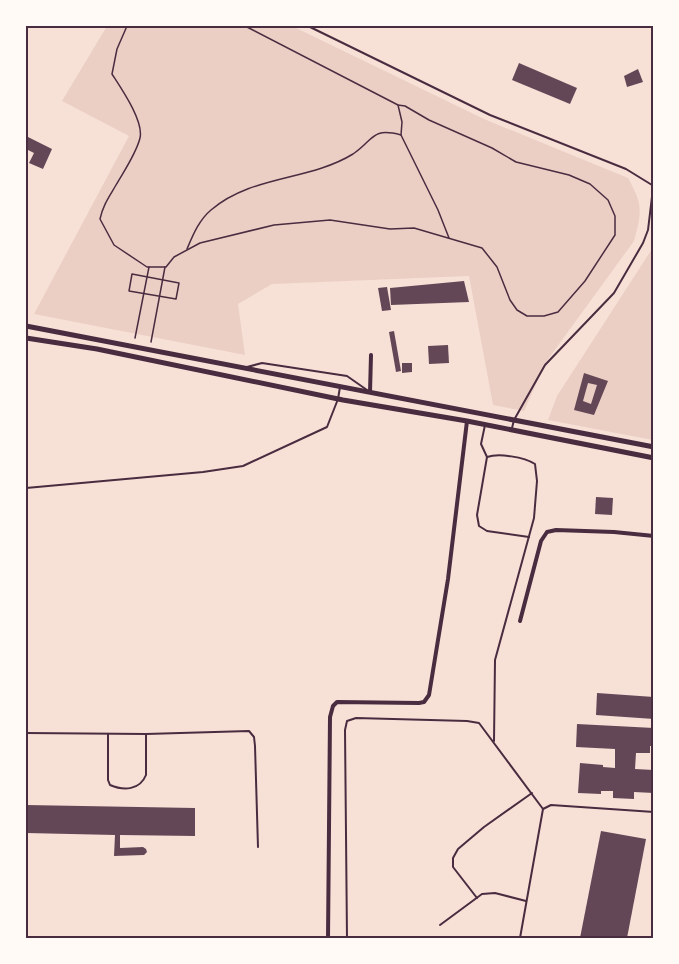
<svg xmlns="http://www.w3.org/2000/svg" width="679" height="964" viewBox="0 0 679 964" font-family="Roboto,sans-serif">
	<rect width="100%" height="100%" fill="#f7e1d7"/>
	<g fill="#ebcfc5">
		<path d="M107 26H292L484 119 628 178C643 205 642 211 634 241L546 362 524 411 493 405 469 276 272 284 238 304 245 355 34 314 129 136 62 101Z"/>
		<polygon points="653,243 653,440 548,420 557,396 652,249"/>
	</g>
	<g fill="#644757" fill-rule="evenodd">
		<polygon points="519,63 577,88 570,104 512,80"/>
		<polygon points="638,69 643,82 627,87 624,76"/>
		<polygon points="26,136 52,149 43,169 29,163 34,153 26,149"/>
		<polygon points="464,281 469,302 391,305 390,288"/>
		<polygon points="387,287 391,310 382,311 378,288"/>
		<polygon points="394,331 401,371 396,372 389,332"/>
		<polygon points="448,345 449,363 429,364 428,346"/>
		<polygon points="402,363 412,363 412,372 402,373"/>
		<path d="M584 373 608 381 594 415 574 410ZM588 383 597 385 591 404 583 401Z"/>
		<polygon points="596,497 613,498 612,515 595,514"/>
		<polygon points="597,693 654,697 654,719 596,715"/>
		<polygon points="577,724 654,728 654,746 650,746 650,753 636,753 635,769 654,770 654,793 634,792 634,799 613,798 613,791 601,791 601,794 578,793 580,763 603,765 603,767 615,768 615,749 576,747"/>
		<polygon points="26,805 195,808 195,836 120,835 120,848 143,847 146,849 147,852 144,855 114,856 115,835 26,833"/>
		<polygon points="601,831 646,839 627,938 580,938"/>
	</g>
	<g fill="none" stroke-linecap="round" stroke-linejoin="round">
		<g stroke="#4a2c40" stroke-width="1.5">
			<path d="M127 26 117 49 112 74C121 88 144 121 140 138 136 154 124 171 116 185 109 197 103 205 100 219L114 245 147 267H166L174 257 200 243 274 225 330 220 390 229 414 228 482 248 497 267 510 300 517 310 527 316H544L558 312 585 281 615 235V216L608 200 590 184 569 175 516 162 492 148 429 120 405 106 398 105 245 26"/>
			<polyline points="398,105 402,122 401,135 438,210 449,238"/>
			<path d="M187 249C193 235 199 220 211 210 252 175 309 181 353 154 374 140 371 127 401 135"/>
			<polygon points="132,274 179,283 176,299 129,291"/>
			<polyline points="135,338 149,267"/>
			<polyline points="151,342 165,267"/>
		</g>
		<g stroke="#4a2c40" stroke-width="2">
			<polyline points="308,26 490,115 626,169 652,185"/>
			<polyline points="247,367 262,363 347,376 367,390"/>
			<polyline points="485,425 481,444 487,457 477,515 479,526 487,531 529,537"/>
			<polyline points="512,428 514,420 545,365 614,293 643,243 648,230 654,180"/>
			<path d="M487 457C499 453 524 457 535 464L537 481 534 518 495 660 494 741"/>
			<polyline points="26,488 203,472 243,466 327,427 338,399 340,387"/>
			<polyline points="26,733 146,734 249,731 254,737 255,746 258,847"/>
			<path d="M108 734V780L110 785C124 791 140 790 146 775V734"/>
			<polyline points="477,898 453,867 453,858 458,849 484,827 532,793"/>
			<polyline points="440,925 482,894 495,893 526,901"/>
			<polyline points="347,938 345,730 347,721 356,718 467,721 479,723 543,809"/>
			<polyline points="520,938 543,809 551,805 654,812"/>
		</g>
		<g stroke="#4a2c40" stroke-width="4">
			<polyline points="370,392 371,355"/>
			<polyline points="520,621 541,541 547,532 556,530 614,532 654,536"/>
			<polyline points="328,938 330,717 333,706 337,702 419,703 424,702 429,695 448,579 467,421"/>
		</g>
		<g stroke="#4a2c40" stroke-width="5">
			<polyline points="26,326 654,447"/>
			<polyline points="26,338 97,349 343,400 467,421 654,458"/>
		</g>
	</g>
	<rect width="679" height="964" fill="none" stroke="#fffaf5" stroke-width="54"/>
	<rect x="27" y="27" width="625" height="910" fill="none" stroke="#4a2c40" stroke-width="2"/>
</svg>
